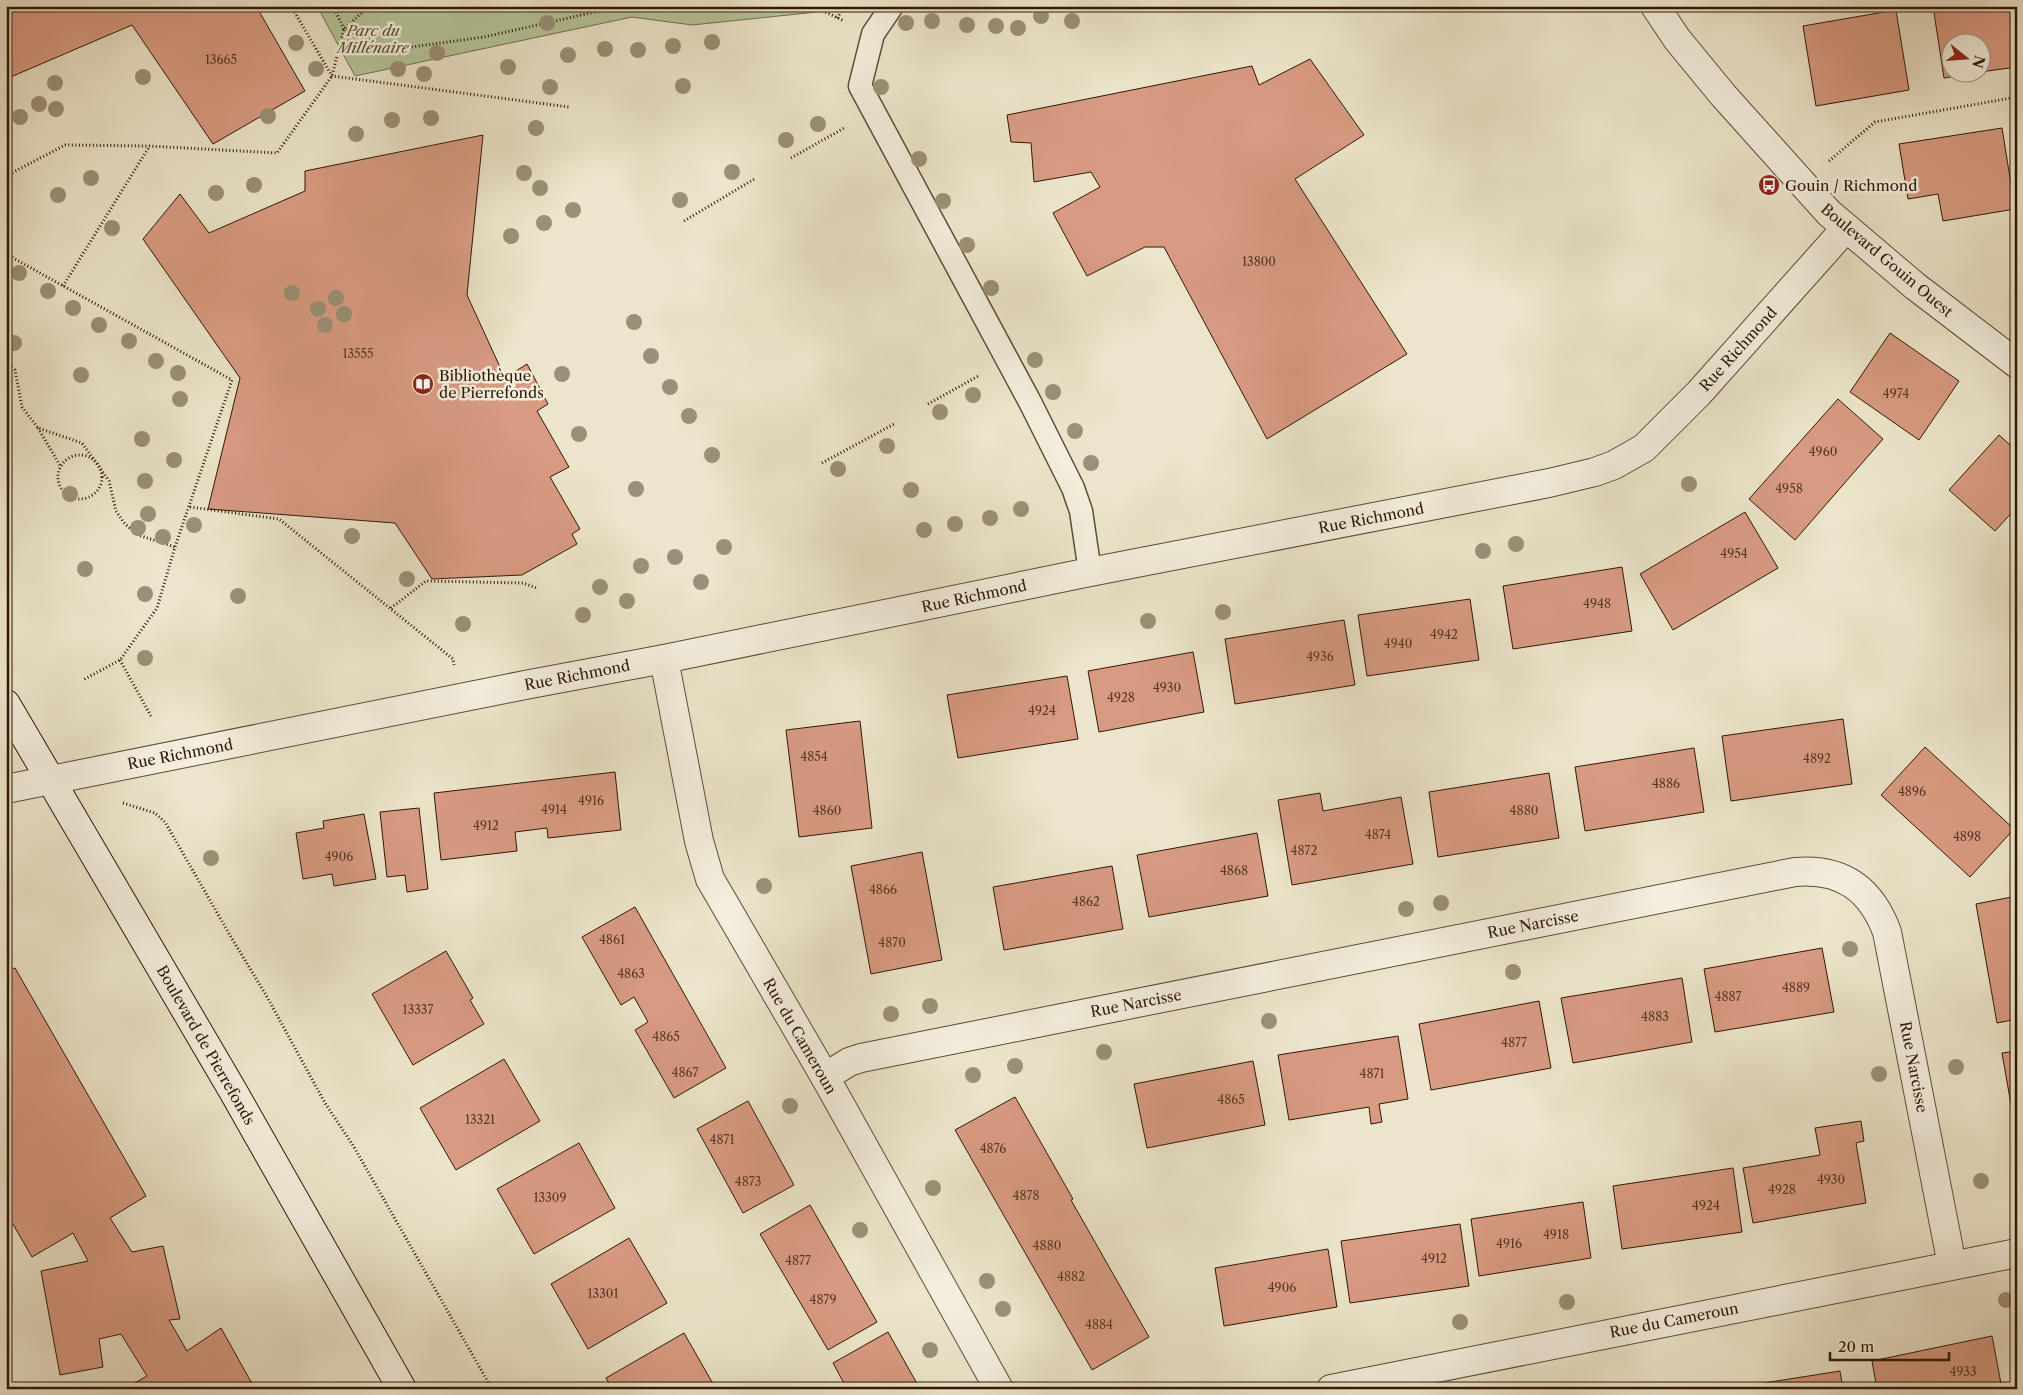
<svg xmlns="http://www.w3.org/2000/svg" width="2023" height="1395" font-family="'Libre Caslon Text',serif">
  <style>
    .green { fill: #b5c59a; stroke: #726e50 }
    .building { fill: #d89b82; stroke: #301707 }
    .lines { fill: none; stroke-linecap: round; stroke-linejoin: round }
    .service-casing { stroke: #5f4a38; stroke-width: 25 }
    .minor-casing { stroke: #5f4a38; stroke-width: 30 }
    .tertiary-casing { stroke: #5f4a38; stroke-width: 30 }
    .secondary-casing { stroke: #301707; stroke-width: 30 }
    .path { stroke: #301707; stroke-width: 3; stroke-dasharray: 1 2.5; stroke-linecap: butt }
    .service { stroke: #f3eedd; stroke-width: 22 }
    .minor { stroke: #f3eedd; stroke-width: 28 }
    .tertiary { stroke: #f3eedd; stroke-width: 28 }
    .secondary { stroke: #f3eedd; stroke-width: 28 }
    .tree { fill: #9b9077 }
    .labels { text-anchor: middle; dominant-baseline: central; stroke-width: 5; stroke-linejoin: round; paint-order: stroke }
    .number-label { font-size: 12px; fill: #5a3826 }
    .park-label { font-size: 15px; font-style: italic; fill: #584b33; stroke: #f3eedd }
    .poi-label { font-size: 15px; fill: #301707; stroke: #f3eedd; text-anchor: start }
    .street-label { font-size: 15px; fill: #301707; stroke: #f3eedd }
  </style>
  <rect width="100%" height="100%" fill="#ece5cb"/>
  <filter id="stains"><feTurbulence type="fractalNoise" baseFrequency=".004" numOctaves="4"/><feColorMatrix values="0 0 0 0 .2 0 0 0 0 .09 0 0 0 0 .02 0 0 0 .5 -.17"/></filter>
  <radialGradient id="worn" r=".72"><stop offset=".6" stop-color="#630" stop-opacity="0"/><stop offset="1" stop-color="#630" stop-opacity=".3"/></radialGradient>
  <polygon class="green" points="317,6 823,6 817,12 692,25 632,17 355,76"/>
  <g class="building">
    <polygon points="6,6 256,6 305,91 213,144 132,25 6,79"/>
    <polygon points="1933,6 2017,6 2017,67 1980,72 1980,42 1950,42 1950,72 1980,72 1944,78"/>
    <polygon points="1896,10 1909,90 1816,106 1803,26"/>
    <polygon points="1310,59 1364,135 1295,179 1407,354 1267,439 1164,247 1145,247 1087,276 1053,213 1100,187 1091,172 1034,182 1031,143 1011,142 1007,115 1252,66 1259,85"/>
    <polygon points="2002,128 2015,209 1943,221 1938,194 1908,199 1899,144"/>
    <polygon points="483,135 467,295 505,378 527,364 548,404 537,411 569,467 550,477 580,529 572,534 577,544 522,575 432,579 395,523 208,509 240,378 143,239 180,194 209,233 305,191 305,171"/>
    <polygon points="1890,333 1959,381 1919,440 1850,392"/>
    <polygon points="1838,399 1883,439 1795,540 1749,499"/>
    <polygon points="1999,435 2017,451 2017,507 1995,531 1949,490"/>
    <polygon points="1745,512 1778,568 1673,630 1640,574"/>
    <polygon points="1622,567 1632,631 1513,649 1503,586"/>
    <polygon points="1470,599 1479,660 1367,676 1358,615"/>
    <polygon points="1344,620 1355,685 1235,704 1225,639"/>
    <polygon points="1193,652 1204,712 1099,732 1088,671"/>
    <polygon points="1067,676 1078,739 958,758 947,695"/>
    <polygon points="1843,719 1852,784 1731,801 1722,736"/>
    <polygon points="860,721 872,828 799,837 786,730"/>
    <polygon points="1925,747 2014,829 1970,877 1881,795"/>
    <polygon points="1694,748 1704,812 1585,831 1575,767"/>
    <polygon points="615,772 621,830 548,838 547,828 515,832 517,851 441,860 434,793"/>
    <polygon points="1549,773 1559,838 1438,857 1429,792"/>
    <polygon points="1320,793 1323,811 1401,797 1413,864 1292,885 1278,800"/>
    <polygon points="419,808 428,889 407,892 405,875 387,877 380,812"/>
    <polygon points="364,814 376,879 334,886 332,874 303,879 296,833 324,828 323,821"/>
    <polygon points="1257,833 1268,896 1149,917 1137,855"/>
    <polygon points="922,852 942,960 871,974 851,866"/>
    <polygon points="1112,866 1123,929 1004,950 993,887"/>
    <polygon points="2017,896 2017,1019 1997,1023 1976,904"/>
    <polygon points="635,907 726,1068 674,1098 635,1030 648,1022 634,997 621,1005 582,937"/>
    <polygon points="1822,948 1834,1012 1715,1032 1704,969"/>
    <polygon points="446,951 473,998 470,1000 484,1024 413,1065 372,994"/>
    <polygon points="15,968 146,1196 110,1218 132,1252 163,1246 180,1319 169,1320 187,1351 221,1328 255,1389 124,1389 147,1376 121,1334 99,1339 103,1367 60,1375 41,1271 88,1261 73,1233 32,1257 6,1212 6,970"/>
    <polygon points="1682,978 1692,1042 1573,1063 1561,998"/>
    <polygon points="1539,1001 1551,1068 1431,1090 1419,1024"/>
    <polygon points="1398,1036 1408,1099 1379,1104 1382,1122 1371,1124 1369,1107 1289,1120 1278,1055"/>
    <polygon points="2017,1051 2017,1139 2002,1053"/>
    <polygon points="504,1059 540,1121 456,1170 420,1108"/>
    <polygon points="1253,1061 1265,1125 1147,1148 1134,1084"/>
    <polygon points="1015,1097 1073,1199 1071,1200 1149,1337 1092,1370 955,1130"/>
    <polygon points="748,1101 794,1185 743,1213 697,1129"/>
    <polygon points="1861,1121 1864,1141 1856,1143 1866,1203 1753,1223 1743,1168 1820,1155 1815,1128"/>
    <polygon points="579,1143 615,1208 534,1254 497,1189"/>
    <polygon points="1733,1168 1742,1232 1622,1249 1613,1186"/>
    <polygon points="1583,1202 1591,1258 1479,1276 1471,1219"/>
    <polygon points="810,1205 877,1322 828,1350 760,1234"/>
    <polygon points="1460,1224 1469,1286 1350,1303 1341,1241"/>
    <polygon points="629,1238 667,1303 588,1349 551,1284"/>
    <polygon points="1328,1249 1337,1307 1224,1326 1215,1268"/>
    <polygon points="2017,1331 2017,1362 2012,1332"/>
    <polygon points="888,1332 920,1389 847,1389 833,1363"/>
    <polygon points="684,1333 716,1389 612,1389 606,1378"/>
    <polygon points="1992,1336 2002,1389 1877,1389 1872,1361"/>
    <polygon points="1840,1371 1843,1389 1739,1389 1739,1387"/>
  </g>
  <g class="lines">
    <g class="service-casing">
      <polyline id="service" points="892,6 873,34 860,86 1030,402 1073,488 1081,511 1090,572"/>
    </g>
    <g class="minor-casing">
      <g id="minor">
        <polyline points="664,659 699,841 710,879 825,1077 999,1389"/>
        <polyline points="6,789 525,685 664,659 1090,572 1549,483 1595,472 1614,465 1644,448 1699,393 1846,228"/>
        <path d="M825,1077L849,1062L861,1058L1795,872C1842,868 1871,889 1887,932L1952,1265"/>
        <polyline points="1331,1389 2017,1253"/>
      </g>
    </g>
    <g class="tertiary-casing">
      <polyline id="tertiary" points="1655,6 1677,39 1723,95 1829,213 1915,286 2017,364"/>
    </g>
    <g class="secondary-casing">
      <polyline id="secondary" points="6,704 233,1091 402,1389"/>
    </g>
    <g class="path">
      <polyline points="291,6 332,76 569,107"/>
      <polyline points="333,6 344,29 390,50 484,37 599,11 697,10 724,6"/>
      <polyline points="813,6 844,21"/>
      <polyline points="837,18 845,6"/>
      <polyline points="791,158 846,127"/>
      <polyline points="1829,161 1875,122 2017,97"/>
      <polyline points="6,176 65,145 149,146 277,153 332,76 344,29 369,6"/>
      <polyline points="684,221 756,178"/>
      <polyline points="6,254 232,380 175,547 157,608 120,660 83,680"/>
      <polyline points="63,286 149,147"/>
      <polyline points="6,363 15,370 22,407 38,428 82,443 109,481 116,511 125,524 138,535 175,547"/>
      <polyline points="928,404 980,375"/>
      <polyline points="38,428 61,467"/>
      <circle cx="80" cy="477" r="22"/>
      <polyline points="822,463 894,424"/>
      <polyline points="190,507 279,519 453,659 454,665"/>
      <polyline points="391,608 426,581 523,583 537,588"/>
      <polyline points="120,660 152,718"/>
      <polyline points="123,803 155,813 165,822 231,937 266,995 325,1103 354,1147 492,1389"/>
    </g>
    <use href="#service" class="service"/>
    <use href="#minor" class="minor"/>
    <use href="#tertiary" class="tertiary"/>
    <use href="#secondary" class="secondary"/>
  </g>
  <g class="tree">
    <circle cx="1041" cy="16" r="8"/>
    <circle cx="932" cy="21" r="8"/>
    <circle cx="1072" cy="21" r="8"/>
    <circle cx="547" cy="23" r="8"/>
    <circle cx="906" cy="23" r="8"/>
    <circle cx="967" cy="25" r="8"/>
    <circle cx="996" cy="26" r="8"/>
    <circle cx="1018" cy="28" r="8"/>
    <circle cx="712" cy="42" r="8"/>
    <circle cx="296" cy="43" r="8"/>
    <circle cx="673" cy="46" r="8"/>
    <circle cx="605" cy="49" r="8"/>
    <circle cx="638" cy="50" r="8"/>
    <circle cx="437" cy="53" r="8"/>
    <circle cx="568" cy="55" r="8"/>
    <circle cx="508" cy="67" r="8"/>
    <circle cx="316" cy="69" r="8"/>
    <circle cx="398" cy="69" r="8"/>
    <circle cx="424" cy="74" r="8"/>
    <circle cx="143" cy="77" r="8"/>
    <circle cx="55" cy="83" r="8"/>
    <circle cx="683" cy="86" r="8"/>
    <circle cx="550" cy="87" r="8"/>
    <circle cx="881" cy="87" r="8"/>
    <circle cx="39" cy="104" r="8"/>
    <circle cx="56" cy="109" r="8"/>
    <circle cx="268" cy="116" r="8"/>
    <circle cx="20" cy="117" r="8"/>
    <circle cx="431" cy="118" r="8"/>
    <circle cx="392" cy="120" r="8"/>
    <circle cx="818" cy="124" r="8"/>
    <circle cx="536" cy="128" r="8"/>
    <circle cx="356" cy="134" r="8"/>
    <circle cx="786" cy="140" r="8"/>
    <circle cx="919" cy="159" r="8"/>
    <circle cx="732" cy="172" r="8"/>
    <circle cx="524" cy="173" r="8"/>
    <circle cx="91" cy="178" r="8"/>
    <circle cx="254" cy="185" r="8"/>
    <circle cx="540" cy="188" r="8"/>
    <circle cx="216" cy="193" r="8"/>
    <circle cx="58" cy="195" r="8"/>
    <circle cx="680" cy="200" r="8"/>
    <circle cx="943" cy="201" r="8"/>
    <circle cx="573" cy="210" r="8"/>
    <circle cx="544" cy="223" r="8"/>
    <circle cx="112" cy="228" r="8"/>
    <circle cx="511" cy="236" r="8"/>
    <circle cx="967" cy="245" r="8"/>
    <circle cx="19" cy="273" r="8"/>
    <circle cx="991" cy="288" r="8"/>
    <circle cx="48" cy="291" r="8"/>
    <circle cx="292" cy="293" r="8"/>
    <circle cx="336" cy="298" r="8"/>
    <circle cx="73" cy="308" r="8"/>
    <circle cx="318" cy="309" r="8"/>
    <circle cx="344" cy="314" r="8"/>
    <circle cx="634" cy="322" r="8"/>
    <circle cx="99" cy="325" r="8"/>
    <circle cx="325" cy="325" r="8"/>
    <circle cx="129" cy="341" r="8"/>
    <circle cx="14" cy="343" r="8"/>
    <circle cx="651" cy="356" r="8"/>
    <circle cx="1035" cy="360" r="8"/>
    <circle cx="156" cy="361" r="8"/>
    <circle cx="178" cy="373" r="8"/>
    <circle cx="562" cy="374" r="8"/>
    <circle cx="81" cy="375" r="8"/>
    <circle cx="670" cy="387" r="8"/>
    <circle cx="1053" cy="392" r="8"/>
    <circle cx="973" cy="395" r="8"/>
    <circle cx="180" cy="399" r="8"/>
    <circle cx="940" cy="412" r="8"/>
    <circle cx="689" cy="416" r="8"/>
    <circle cx="1075" cy="431" r="8"/>
    <circle cx="579" cy="434" r="8"/>
    <circle cx="142" cy="439" r="8"/>
    <circle cx="887" cy="446" r="8"/>
    <circle cx="712" cy="455" r="8"/>
    <circle cx="174" cy="460" r="8"/>
    <circle cx="1091" cy="463" r="8"/>
    <circle cx="838" cy="469" r="8"/>
    <circle cx="145" cy="481" r="8"/>
    <circle cx="1689" cy="484" r="8"/>
    <circle cx="636" cy="489" r="8"/>
    <circle cx="911" cy="490" r="8"/>
    <circle cx="70" cy="494" r="8"/>
    <circle cx="1021" cy="509" r="8"/>
    <circle cx="148" cy="514" r="8"/>
    <circle cx="990" cy="518" r="8"/>
    <circle cx="955" cy="524" r="8"/>
    <circle cx="194" cy="525" r="8"/>
    <circle cx="138" cy="528" r="8"/>
    <circle cx="924" cy="530" r="8"/>
    <circle cx="352" cy="536" r="8"/>
    <circle cx="163" cy="537" r="8"/>
    <circle cx="1516" cy="544" r="8"/>
    <circle cx="724" cy="547" r="8"/>
    <circle cx="1483" cy="551" r="8"/>
    <circle cx="675" cy="557" r="8"/>
    <circle cx="641" cy="566" r="8"/>
    <circle cx="85" cy="569" r="8"/>
    <circle cx="407" cy="579" r="8"/>
    <circle cx="701" cy="582" r="8"/>
    <circle cx="600" cy="587" r="8"/>
    <circle cx="145" cy="594" r="8"/>
    <circle cx="238" cy="596" r="8"/>
    <circle cx="627" cy="601" r="8"/>
    <circle cx="1223" cy="612" r="8"/>
    <circle cx="583" cy="615" r="8"/>
    <circle cx="1148" cy="621" r="8"/>
    <circle cx="463" cy="624" r="8"/>
    <circle cx="145" cy="658" r="8"/>
    <circle cx="211" cy="858" r="8"/>
    <circle cx="764" cy="886" r="8"/>
    <circle cx="1441" cy="903" r="8"/>
    <circle cx="1406" cy="909" r="8"/>
    <circle cx="1850" cy="949" r="8"/>
    <circle cx="1513" cy="972" r="8"/>
    <circle cx="930" cy="1006" r="8"/>
    <circle cx="891" cy="1014" r="8"/>
    <circle cx="1269" cy="1021" r="8"/>
    <circle cx="1104" cy="1052" r="8"/>
    <circle cx="1015" cy="1066" r="8"/>
    <circle cx="1956" cy="1067" r="8"/>
    <circle cx="1879" cy="1074" r="8"/>
    <circle cx="973" cy="1075" r="8"/>
    <circle cx="790" cy="1106" r="8"/>
    <circle cx="1981" cy="1181" r="8"/>
    <circle cx="933" cy="1188" r="8"/>
    <circle cx="860" cy="1230" r="8"/>
    <circle cx="987" cy="1281" r="8"/>
    <circle cx="2006" cy="1300" r="8"/>
    <circle cx="1567" cy="1302" r="8"/>
    <circle cx="1003" cy="1309" r="8"/>
    <circle cx="1460" cy="1322" r="8"/>
    <circle cx="930" cy="1350" r="8"/>
  </g>
  <defs>
    <g id="bus-disc" transform="scale(1.125)"><circle r="9.5" fill="#8f2418" stroke="#f3eedd"/><path d="M-5-6H5V4H4V6H2V4H-2V6H-4V4H-5ZM-3.5-4V0h7V-4ZM-3.5 1.2v1.5H-2V1.2ZM2 1.2v1.5H3.5V1.2Z" fill="#fff"/></g>
    <g id="library-disc" transform="scale(1.125)"><circle r="9.5" fill="#8f2418" stroke="#f3eedd"/><path d="M-6-4Q-3-5.5-.7-3.5V5Q-3 3-6 4ZM6-4Q3-5.5 .7-3.5V5Q3 3 6 4Z" fill="#fff"/></g>
  </defs>
  <g fill-rule="evenodd">
    <use href="#bus-disc" x="1769" y="185"/>
    <use href="#library-disc" x="423" y="384"/>
  </g>
  <g class="labels">
    <g class="number-label">
      <text x="221" y="59">13665</text>
      <text x="1259" y="261">13800</text>
      <text x="358" y="353">13555</text>
      <text x="1896" y="393">4974</text>
      <text x="1823" y="451">4960</text>
      <text x="1789" y="488">4958</text>
      <text x="1734" y="553">4954</text>
      <text x="1597" y="603">4948</text>
      <text x="1444" y="634">4942</text>
      <text x="1398" y="643">4940</text>
      <text x="1320" y="656">4936</text>
      <text x="1167" y="687">4930</text>
      <text x="1121" y="697">4928</text>
      <text x="1042" y="710">4924</text>
      <text x="814" y="756">4854</text>
      <text x="1817" y="758">4892</text>
      <text x="1666" y="783">4886</text>
      <text x="1912" y="791">4896</text>
      <text x="591" y="800">4916</text>
      <text x="554" y="809">4914</text>
      <text x="827" y="810">4860</text>
      <text x="1524" y="810">4880</text>
      <text x="486" y="825">4912</text>
      <text x="1378" y="834">4874</text>
      <text x="1967" y="836">4898</text>
      <text x="1304" y="850">4872</text>
      <text x="339" y="856">4906</text>
      <text x="1234" y="870">4868</text>
      <text x="883" y="889">4866</text>
      <text x="1086" y="901">4862</text>
      <text x="612" y="939">4861</text>
      <text x="892" y="942">4870</text>
      <text x="631" y="973">4863</text>
      <text x="1796" y="987">4889</text>
      <text x="1728" y="996">4887</text>
      <text x="418" y="1009">13337</text>
      <text x="1655" y="1016">4883</text>
      <text x="666" y="1036">4865</text>
      <text x="1514" y="1042">4877</text>
      <text x="685" y="1072">4867</text>
      <text x="1372" y="1073">4871</text>
      <text x="1231" y="1099">4865</text>
      <text x="480" y="1119">13321</text>
      <text x="722" y="1139">4871</text>
      <text x="993" y="1148">4876</text>
      <text x="1831" y="1179">4930</text>
      <text x="748" y="1181">4873</text>
      <text x="1782" y="1189">4928</text>
      <text x="1026" y="1195">4878</text>
      <text x="550" y="1197">13309</text>
      <text x="1706" y="1205">4924</text>
      <text x="1556" y="1234">4918</text>
      <text x="1509" y="1243">4916</text>
      <text x="1047" y="1245">4880</text>
      <text x="1434" y="1258">4912</text>
      <text x="798" y="1260">4877</text>
      <text x="1071" y="1276">4882</text>
      <text x="1282" y="1287">4906</text>
      <text x="603" y="1293">13301</text>
      <text x="823" y="1299">4879</text>
      <text x="1099" y="1324">4884</text>
      <text x="1963" y="1371">4933</text>
    </g>
    <g class="park-label">
      <text x="373" y="30">Parc du<tspan x="373" dy="17">Millénaire</tspan></text>
    </g>
    <g class="poi-label">
      <text x="1785" y="185">Gouin / Richmond</text>
      <text x="439" y="375">Bibliothèque<tspan x="439" dy="17">de Pierrefonds</tspan></text>
    </g>
    <g class="street-label">
      <text transform="translate(1887 260) rotate(40)">Boulevard Gouin Ouest</text>
      <text transform="translate(1738 349) rotate(-48)">Rue Richmond</text>
      <text transform="translate(1371 518) rotate(-11)">Rue Richmond</text>
      <text transform="translate(974 596) rotate(-12)">Rue Richmond</text>
      <text transform="translate(577 675) rotate(-11)">Rue Richmond</text>
      <text transform="translate(180 754) rotate(-11)">Rue Richmond</text>
      <text transform="translate(1533 924) rotate(-11)">Rue Narcisse</text>
      <text transform="translate(1136 1003) rotate(-11)">Rue Narcisse</text>
      <text transform="translate(800 1036) rotate(60)">Rue du Cameroun</text>
      <text transform="translate(206 1045) rotate(60)">Boulevard de Pierrefonds</text>
      <text transform="translate(1914 1067) rotate(79)">Rue Narcisse</text>
      <text transform="translate(1674 1320) rotate(-11)">Rue du Cameroun</text>
    </g>
  </g>
  <rect width="2023" height="1395" fill="none" stroke="#ece5cb" stroke-width="25"/>
  <rect x="8" y="8" width="2008" height="1380" fill="none" stroke="#301707" stroke-width="2.5"/>
  <rect x="12" y="12" width="1998" height="1370" fill="none" stroke="#301707"/>
  <g transform="translate(1966 58) rotate(107)"><circle r="24" fill="#f3eedd" stroke="#a59887"/>
  <path d="M0-4L9 19L0 12L-9 19Z" fill="#8f2418"/>
  <text y="-8" font-size="14" font-weight="bold" text-anchor="middle" fill="#301707">N</text>
  </g>
  <path d="M1830 1352v8h119v-8" fill="none" stroke="#301707" stroke-width="2.5"/>
  <text x="1838" y="1352" font-size="15" fill="#301707" stroke="#f3eedd" stroke-width="4" paint-order="stroke">20 m</text>
  <rect width="100%" height="100%" filter="url(#stains)"/>
  <rect width="100%" height="100%" fill="url(#worn)"/>
</svg>
